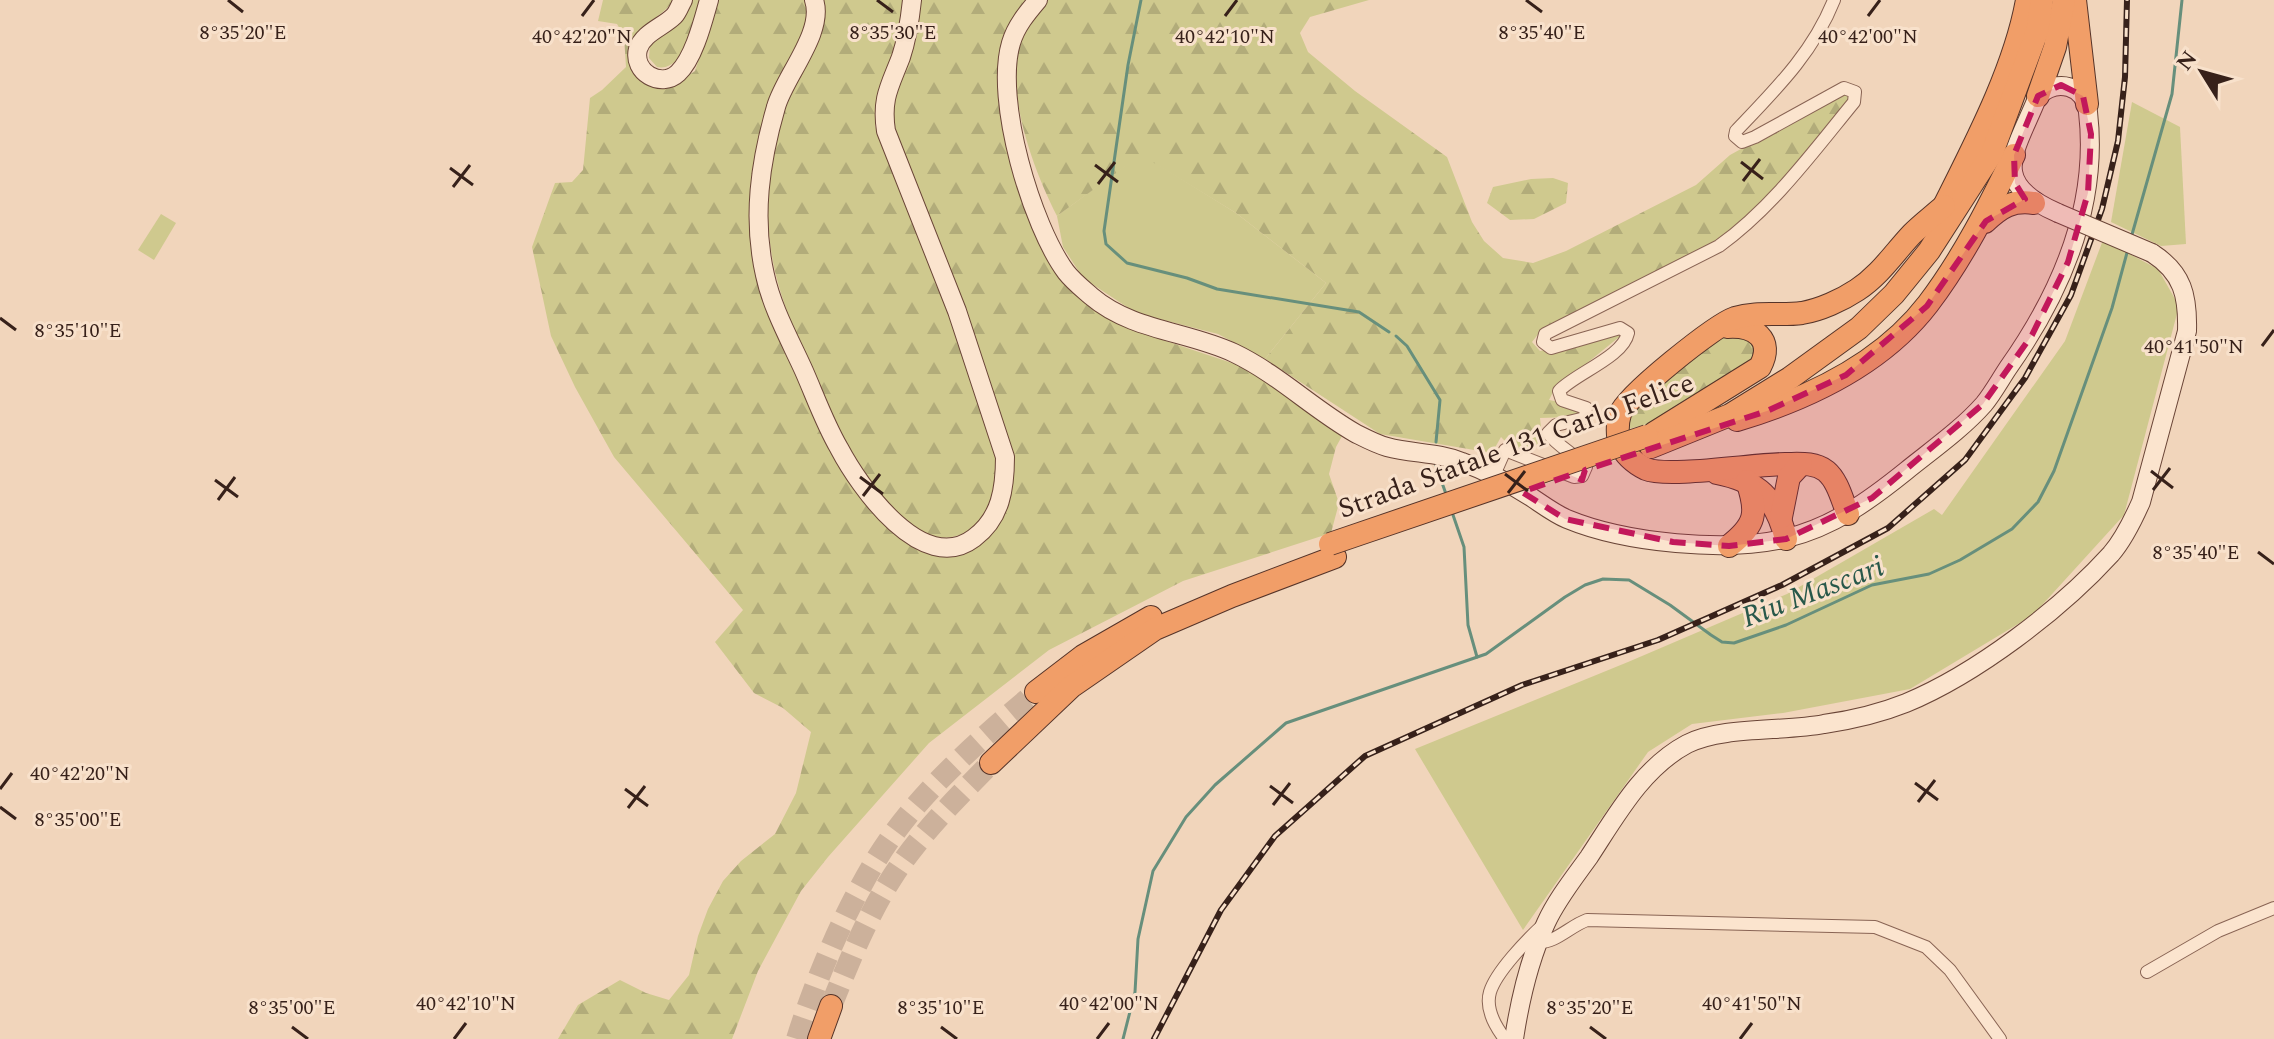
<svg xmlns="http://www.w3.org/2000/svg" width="2274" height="1039" font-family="Spectral,serif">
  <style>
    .grass { fill: #cfc98e }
    .forest { fill: url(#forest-firs) }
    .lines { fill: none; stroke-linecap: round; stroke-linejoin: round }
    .stream { stroke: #678f7c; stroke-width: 3 }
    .trunk-tunnel { stroke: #ccb19b; stroke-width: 22; stroke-dasharray: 22 11; stroke-linecap: butt }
    .minor-casing { stroke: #896454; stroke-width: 14 }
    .secondary-casing { stroke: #6a4537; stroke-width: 20 }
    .trunk-casing { stroke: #563429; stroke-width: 24 }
    .minor { stroke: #fbe4ce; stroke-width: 12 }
    .secondary { stroke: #fbe4ce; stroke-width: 18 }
    .trunk { stroke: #f19e68; stroke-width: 22 }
    .rail-casing { stroke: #37211a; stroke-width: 6 }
    .rail { stroke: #f8e1cb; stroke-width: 3; stroke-dasharray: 9; stroke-linecap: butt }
    .secondary-bridge-casing { stroke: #6a4537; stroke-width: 20; stroke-linecap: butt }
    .trunk-bridge-casing { stroke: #563429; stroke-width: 24; stroke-linecap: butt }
    .secondary-bridge { stroke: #fbe4ce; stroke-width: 18 }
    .trunk-bridge { stroke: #f19e68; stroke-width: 22 }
    .marked { fill: #c2185b; fill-opacity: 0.2; stroke: #c2185b; stroke-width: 6; stroke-dasharray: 16 10; stroke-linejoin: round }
    .ticks { fill: none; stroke: #37211a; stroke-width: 3 }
    .labels { text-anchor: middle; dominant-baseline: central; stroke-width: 6; stroke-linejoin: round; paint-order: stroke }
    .street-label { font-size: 28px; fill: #37211a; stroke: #f8e1cb }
    .water-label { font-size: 30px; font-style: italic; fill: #28584a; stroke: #f8e1cb }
    .ticks-label { font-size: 20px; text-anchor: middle; fill: #37211a; stroke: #f8e1cb; stroke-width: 6; stroke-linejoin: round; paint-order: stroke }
  </style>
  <defs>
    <pattern id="forest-firs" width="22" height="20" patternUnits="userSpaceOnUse" patternTransform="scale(2)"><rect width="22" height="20" fill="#cfc98e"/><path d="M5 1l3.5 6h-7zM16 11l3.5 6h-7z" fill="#b2ac7a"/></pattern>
  </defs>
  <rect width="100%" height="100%" fill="#f1d5bb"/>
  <g class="grass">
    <polygon points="2132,102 2180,127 2186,244 2161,246 2111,222"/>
    <polygon points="1141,154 1236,213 1326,283 1265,359 1218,334 1136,313 1083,278 1063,247 1057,216"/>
    <polygon points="161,214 176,223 154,260 138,250"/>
    <polygon points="2103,240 2158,269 2179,306 2124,515 2033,615 1910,689 1783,713 1692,724 1648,752 1523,930 1415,749 1628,662 1787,594 1934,509 1942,515 2065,341"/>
  </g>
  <g class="forest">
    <path d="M603,0H674C651,30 628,21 636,65L686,77L695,71L718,0H807L809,21L758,155L751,188V223L811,409L926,550L997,526L1010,498L1012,468L890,122L892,94L906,69L917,35L921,0H1029L1005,35L1006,124L1018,189L1049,261L1104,313L1157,338L1244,367L1293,398L1342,436L1336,447L1329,474L1339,503L1331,533L1183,581L1049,650L929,743L828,857L801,891L758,971L732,1039H558L578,1005L620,980L646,993L669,1000L689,975L698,936L708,909L723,881L741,861L775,834L796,793L811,732L783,708L754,693L715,642L743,610L614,457L575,387L551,336L532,247L555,183L572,182L583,170L590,98L602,90L626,67L624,36L617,24L598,21Z"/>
    <path d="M693,0H706C699,20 684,73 657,67L649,58L650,44L687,13Z"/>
    <path d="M824,0H906C902,19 899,39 893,58C884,87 875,93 875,126L943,290L999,458C999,464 1001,471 1001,476C1000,486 986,519 978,525C961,537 943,543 922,532C861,501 788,333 774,267C763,214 766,158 786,107C800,70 825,41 824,0Z"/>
    <path d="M1045,0H1369L1310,17L1300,33L1308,52L1355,91L1447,157L1472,222L1484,241L1503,258L1533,263L1566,251L1696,185L1730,155L1835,97L1844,94L1848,96V102L1800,161L1745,220L1708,248L1543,328L1532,342L1540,351L1624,333L1554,390L1549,400L1571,404L1581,413L1572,417L1540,418L1542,436L1549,443L1513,449L1501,437L1492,453L1380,434L1265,359L1326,283L1236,213L1141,155L1057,216C1033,169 1003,89 1021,36C1026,24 1038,11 1045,0Z"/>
    <polygon points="1553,178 1568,183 1566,203 1534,219 1510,220 1487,203 1493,187 1531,179"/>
    <polygon points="1726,332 1749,337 1760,354 1672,417 1629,429 1631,414 1637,406"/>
  </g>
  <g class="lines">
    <g class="stream">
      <polyline points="1141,0 1128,65 1104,231 1106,244 1127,263 1187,278 1217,289 1359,312 1389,332"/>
      <polyline points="2131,238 2172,94 2182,0"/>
      <polyline points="1396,336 1407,346 1440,400 1436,442"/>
      <polyline points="1435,463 1446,494"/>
      <polyline points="1452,512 1464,547 1468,625 1477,657"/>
      <polyline points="1123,1039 1135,992 1138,939 1153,871 1186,817 1215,785 1286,723 1486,654 1565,597 1585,585 1603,579 1629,580 1670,605 1711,635 1722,642 1734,643 1786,625 1872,585 1929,574 1960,560 2012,529 2038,502 2054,471 2112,308 2128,249"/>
    </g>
    <g class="trunk-tunnel">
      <path d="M831,1006C849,962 867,916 893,876C920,834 956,799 991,763"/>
      <path d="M797,1039C816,979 841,919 873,865C913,797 976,743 1036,692"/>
    </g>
    <g class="minor-casing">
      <g id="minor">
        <path d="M1494,475L1505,450L1574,477L1582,476L1586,467C1575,454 1558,447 1548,433L1556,425L1585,418L1586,408L1562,400L1559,391C1576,373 1623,357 1628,333L1620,328L1551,348L1543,342L1545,334L1719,246C1772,208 1813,152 1854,102L1855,92L1844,88L1755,137L1742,142L1735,136L1736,131C1775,90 1813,53 1834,0"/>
        <path d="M1538,942C1556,943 1570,926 1587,920L1875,927L1926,947L1950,970L2000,1039"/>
        <polyline points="2147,972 2218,931 2274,908"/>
        <path d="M1505,1039C1495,1026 1485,1009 1490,992C1496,972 1527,940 1542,926"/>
      </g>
    </g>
    <g class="secondary-casing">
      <g id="secondary">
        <path d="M683,0C680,5 678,12 674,16C663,27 643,33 638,49C632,72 661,89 678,73C694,58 703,21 709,0"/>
        <path d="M814,0C825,32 784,77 776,107C760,162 752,218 765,275C772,308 790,340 804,371C815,396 825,424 839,448C860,488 923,577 974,538C1001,518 1005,488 1005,457L957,311L886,131C881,98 890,86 901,57C907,39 910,19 912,0"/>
        <path d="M1038,0C1027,13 1016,26 1011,43C994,100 1032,226 1066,272C1073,281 1083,289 1091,296C1132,331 1187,331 1234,353C1278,374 1313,409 1355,433C1365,438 1376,444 1387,447C1412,454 1438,452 1462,462C1487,471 1509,483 1531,497C1543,505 1555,514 1567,519C1625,543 1727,553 1787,538C1833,527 1870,500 1906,471C1932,450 1962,429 1984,404C1993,393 2000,380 2008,368C2061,293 2099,206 2088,112C2085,85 2057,78 2038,96C2015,153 1987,182 2058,213"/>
        <path d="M1514,1039C1520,999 1529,960 1546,923C1557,899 1574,878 1589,857C1616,816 1642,768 1687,744C1722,726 1784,732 1824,724C1852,720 1881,713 1906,703C1976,674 2060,610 2111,554C2124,539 2133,520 2141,502L2187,331C2188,296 2183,273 2152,253"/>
      </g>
    </g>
    <g class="trunk-casing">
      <g id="trunk">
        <polyline points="2075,0 2087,104"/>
        <polyline points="2038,96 2055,47 2064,0"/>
        <path d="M1944,206C1975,144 2015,68 2027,0"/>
        <path d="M1985,222C2001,207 2012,200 2034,203"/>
        <path d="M1737,420C1807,399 1882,364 1928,304C1963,258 1989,206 2014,155"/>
        <path d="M1654,433L1760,367C1775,339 1754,325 1727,327"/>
        <polyline points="1651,447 1730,415 1790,378 1859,328 1894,294 1929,251 1992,153 2037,32 2042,0"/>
        <path d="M1717,473C1758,481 1776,498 1786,539"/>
        <path d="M1848,514C1842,500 1838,481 1826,471C1814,462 1799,464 1785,464C1755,464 1668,478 1646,469C1636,464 1625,455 1620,444C1617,436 1617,423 1620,414C1626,396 1715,325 1735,318C1757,311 1780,316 1802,313C1820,310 1842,300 1857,290C1880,275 1894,253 1912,234C1922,224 1934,215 1944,206"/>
        <polyline points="1781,517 1789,477 1801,464"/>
        <path d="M1729,546C1756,525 1758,513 1747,481"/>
        <polyline points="1036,692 1083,656 1151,617"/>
        <polyline points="991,763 1071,687 1155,629 1232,596 1335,557"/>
        <polyline points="819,1039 831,1006"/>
      </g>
    </g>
    <use href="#minor" class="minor"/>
    <use href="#secondary" class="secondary"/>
    <use href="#trunk" class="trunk"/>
    <g class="rail-casing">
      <polyline id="rail" points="1154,1039 1221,910 1275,836 1365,756 1522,685 1658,640 1782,585 1888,528 1965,460 2025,378 2071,295 2102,209 2118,141 2125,77 2127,0"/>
    </g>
    <use href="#rail" class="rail"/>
    <g class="secondary-bridge-casing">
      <polyline id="secondary-bridge" points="2058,213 2152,253"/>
    </g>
    <g class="trunk-bridge-casing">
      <polyline id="trunk-bridge" points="1330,544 1647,436"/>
    </g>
    <use href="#secondary-bridge" class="secondary-bridge"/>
    <use href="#trunk-bridge" class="trunk-bridge"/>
  </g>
  <path class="marked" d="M2061,85L2083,96L2091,134L2088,193L2068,262L2032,335L1983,404L1872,498L1786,539L1729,546L1673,542L1565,519L1522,492L1570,475L1582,480L1585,470L1767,411L1846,375L1927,306L1986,221L2025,199L2015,183L2014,155L2038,96Z"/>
  <path class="ticks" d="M228,0L243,12M877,0L893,12M1526,0L1542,12M582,16L594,0M1225,16L1237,0M1868,16L1880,0M1741,162L1763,179M1095,165L1118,182M450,168L473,185M1743,181L1760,159M1098,184L1115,162M453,187L470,165M0,318L16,330M2262,346L2274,330M2151,471L2173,488M1505,474L1528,491M860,477L883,494M215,480L238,497M2153,490L2170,468M1508,493L1525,471M863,496L880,474M218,500L235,477M2258,552L2274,564M1915,783L1938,800M1270,786L1293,803M0,789L12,773M625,789L648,806M1918,802L1935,780M1273,805L1290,783M0,807L16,819M628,808L645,786M292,1027L308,1039M941,1027L957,1039M1590,1027L1606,1039M454,1039L466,1023M1097,1039L1109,1023M1740,1039L1752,1023"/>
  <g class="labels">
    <g class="street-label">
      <text transform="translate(1516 446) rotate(-20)">Strada Statale 131 Carlo Felice</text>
    </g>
    <g class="water-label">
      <text transform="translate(1813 592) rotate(-21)">Riu Mascari</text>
    </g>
  </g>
  <g class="ticks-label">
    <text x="243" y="39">8°35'20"E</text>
    <text x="893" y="39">8°35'30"E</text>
    <text x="1542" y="39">8°35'40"E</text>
    <text x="582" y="43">40°42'20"N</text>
    <text x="1225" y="43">40°42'10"N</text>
    <text x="1868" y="43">40°42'00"N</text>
    <text x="78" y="337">8°35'10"E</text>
    <text x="2194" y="353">40°41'50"N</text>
    <text x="2196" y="559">8°35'40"E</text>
    <text x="80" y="780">40°42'20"N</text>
    <text x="78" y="826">8°35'00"E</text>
    <text x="466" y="1010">40°42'10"N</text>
    <text x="1109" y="1010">40°42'00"N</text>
    <text x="1752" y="1010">40°41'50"N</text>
    <text x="292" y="1014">8°35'00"E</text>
    <text x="941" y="1014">8°35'10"E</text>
    <text x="1590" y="1014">8°35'20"E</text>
  </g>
  <g transform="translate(2202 72) rotate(307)" stroke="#f8e1cb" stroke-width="6" paint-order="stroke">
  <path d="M0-6L14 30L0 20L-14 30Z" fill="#37211a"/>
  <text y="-12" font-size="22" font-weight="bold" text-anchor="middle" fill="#37211a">N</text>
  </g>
</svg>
